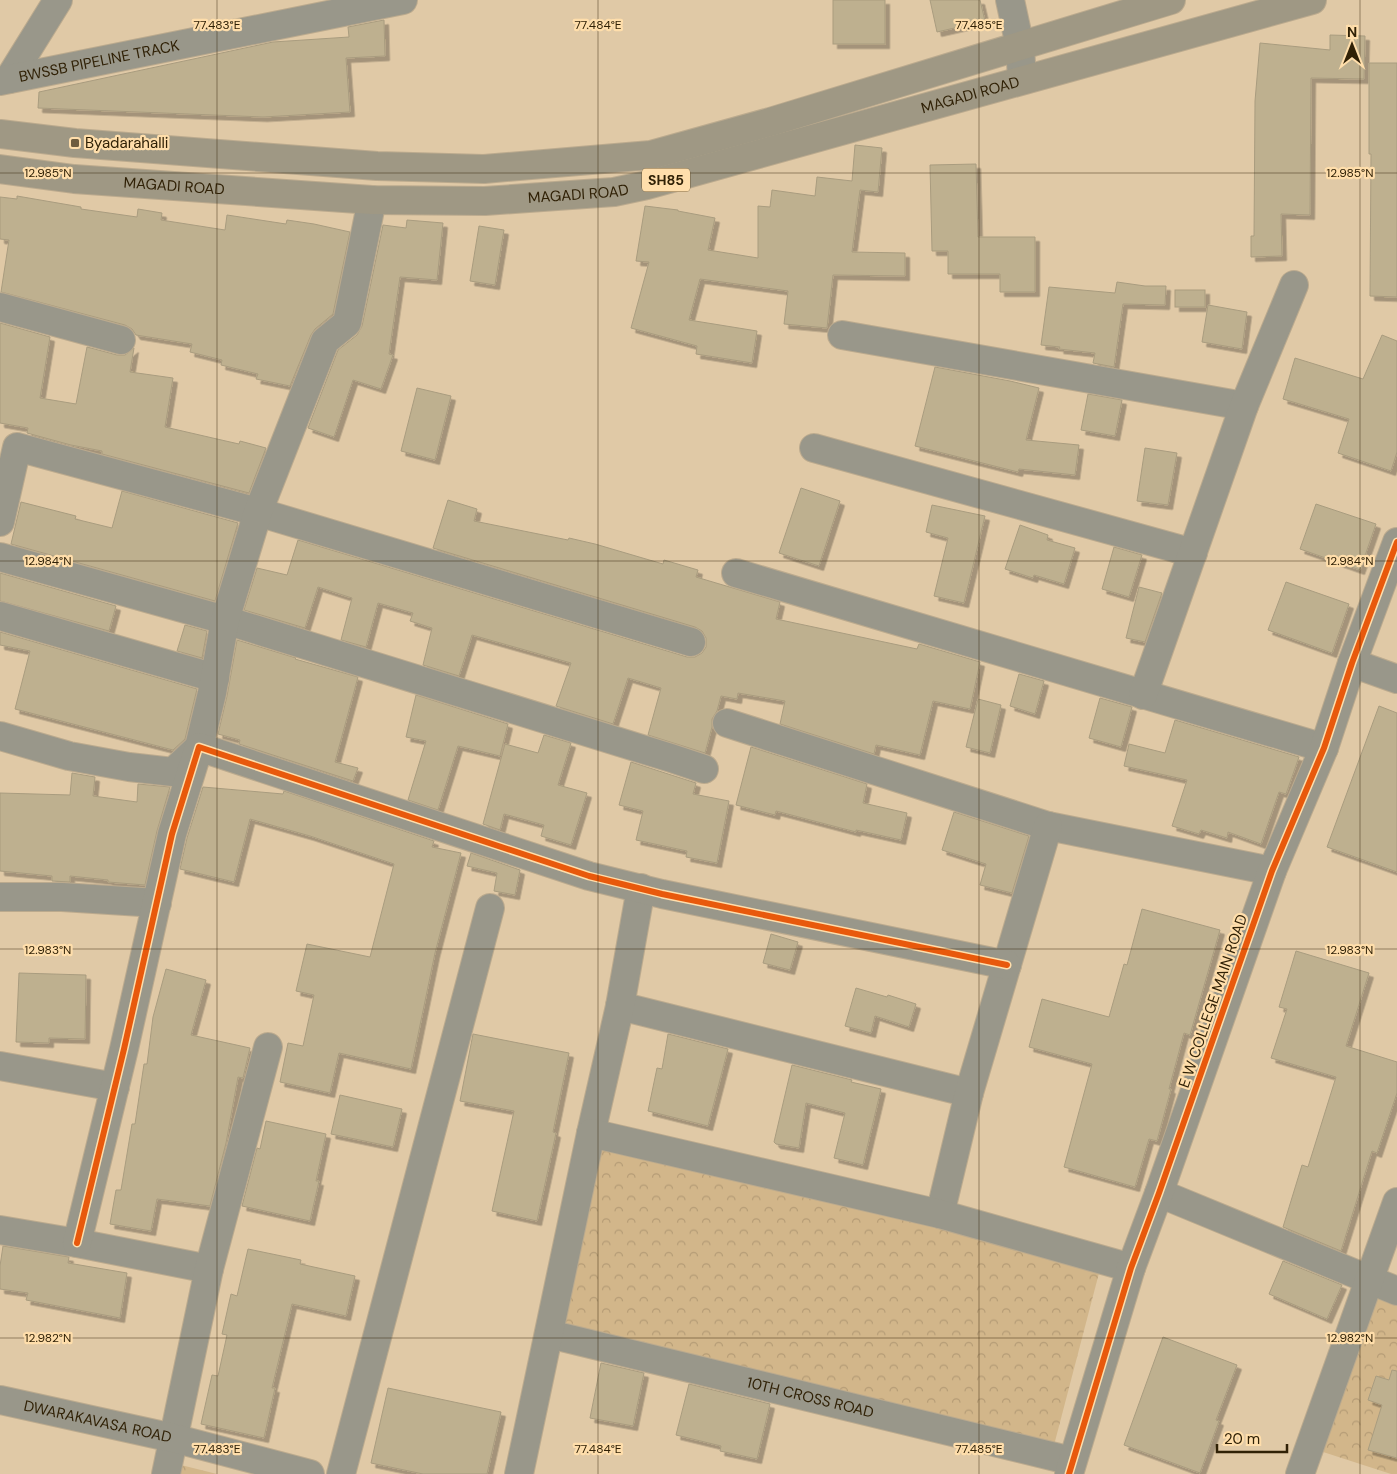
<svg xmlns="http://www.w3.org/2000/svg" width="1397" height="1474" font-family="'DM Sans',sans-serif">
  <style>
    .park { fill: url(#park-crowns) }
    .building { fill: #beb08f; stroke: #a99c7f; filter: url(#shadow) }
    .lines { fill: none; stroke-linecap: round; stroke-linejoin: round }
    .minor-casing { stroke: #bbaa8e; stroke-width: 30 }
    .tertiary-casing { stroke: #bbaa8e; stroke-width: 30 }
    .primary-casing { stroke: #bbaa8e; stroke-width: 30 }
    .minor { stroke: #99978a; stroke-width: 28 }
    .tertiary { stroke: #99978a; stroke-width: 28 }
    .primary { stroke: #9f9884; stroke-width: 28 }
    .cycleway-casing { stroke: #ffdeab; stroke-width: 9 }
    .cycleway { stroke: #e8590c; stroke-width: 6 }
    .ticks { fill: none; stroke: #302106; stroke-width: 1; stroke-opacity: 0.45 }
    .poi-dot { fill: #6e5c3e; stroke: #ffdeab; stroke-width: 2 }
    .labels { text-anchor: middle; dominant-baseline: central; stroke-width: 4.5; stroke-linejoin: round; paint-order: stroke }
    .shield { fill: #ffdeab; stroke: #6e5a38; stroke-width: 1 }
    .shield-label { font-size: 14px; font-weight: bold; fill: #302106 }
    .street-label { font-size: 15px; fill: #302106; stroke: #ffdeab }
    .poi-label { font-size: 15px; fill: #302106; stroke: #ffdeab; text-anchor: start }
    .ticks-label { font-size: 12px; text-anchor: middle; fill: #302106; stroke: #ffdeab; stroke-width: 4.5; stroke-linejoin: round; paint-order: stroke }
  </style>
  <defs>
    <pattern id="park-crowns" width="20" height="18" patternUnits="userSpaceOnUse" patternTransform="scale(1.25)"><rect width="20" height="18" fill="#d2b68a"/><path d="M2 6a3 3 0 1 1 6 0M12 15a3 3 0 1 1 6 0" fill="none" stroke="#b59c76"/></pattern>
    <filter id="shadow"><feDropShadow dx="4.5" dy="4.5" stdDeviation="0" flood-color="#0004"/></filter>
  </defs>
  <rect width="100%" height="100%" fill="#e0c9a6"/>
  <g class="park">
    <polygon points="603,1125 1104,1254 1053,1449 553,1320"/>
    <polygon points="1374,1291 1397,1300 1397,1474 1391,1474 1320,1451"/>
    <polygon points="181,1465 217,1474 179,1474"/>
  </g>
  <g class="building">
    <rect x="833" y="0" width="52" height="44"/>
    <polygon points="930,0 980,0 985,21 937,32"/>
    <polygon points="384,20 385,56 346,58 350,112 263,117 38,108 39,92 273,42 349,37 348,27"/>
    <polygon points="1330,35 1365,36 1364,79 1311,78 1310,215 1281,214 1282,256 1251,257 1251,236 1254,236 1255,101 1260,43 1330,50"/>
    <polygon points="1369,63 1397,63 1397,297 1370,296 1371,154 1369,154"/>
    <polygon points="855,145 882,148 878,192 860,190 852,252 905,253 905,276 833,275 827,328 784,324 788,291 700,279 689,320 757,331 752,363 696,354 697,346 631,328 649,262 636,261 645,206 678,210 678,211 715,218 708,250 758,258 758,206 770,207 772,190 815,196 817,177 852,181"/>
    <polygon points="976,164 978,237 1035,237 1035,292 1000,292 1000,274 948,274 948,251 932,251 930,165"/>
    <polygon points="17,196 81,207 81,209 137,217 138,209 162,213 161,220 225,230 227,215 286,224 287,220 314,224 350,232 333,314 315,329 311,335 290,386 256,379 258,374 221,365 222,360 190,352 192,344 136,335 132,329 125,325 1,292 9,240 0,239 0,197 17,199"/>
    <polygon points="407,220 443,223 437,280 400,277 389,354 393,355 381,389 353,380 334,437 308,428 338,350 357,335 362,326 383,225 406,228"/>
    <polygon points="479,226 504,230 495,285 470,281"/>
    <polygon points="1117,282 1145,286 1166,286 1165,305 1123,304 1114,367 1093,363 1095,353 1059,349 1060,347 1041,345 1049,287 1115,293"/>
    <rect x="1175" y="290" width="30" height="17"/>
    <polygon points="1208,305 1247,312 1242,349 1202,342"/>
    <polygon points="0,323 50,337 40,398 76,404 87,347 117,355 125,355 134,348 130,372 173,378 165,427 217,439 239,444 240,441 266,448 249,493 102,454 102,451 71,445 27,433 28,428 0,423"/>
    <polygon points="1382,335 1397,341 1397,452 1391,471 1338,453 1349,419 1283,399 1295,358 1363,379"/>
    <polygon points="935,367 1010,381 1039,388 1026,440 1079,445 1075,475 1019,469 1018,472 915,446"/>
    <polygon points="417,388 451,396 435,460 401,451"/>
    <polygon points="1088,394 1122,400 1115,436 1081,430"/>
    <polygon points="1145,448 1177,453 1168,505 1137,501"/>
    <polygon points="801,488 840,501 819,566 779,553"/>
    <polygon points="122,491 238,523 215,601 11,544 21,502 76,516 75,519 112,528"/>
    <polygon points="448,500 477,509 474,521 568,540 569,538 595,544 663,564 664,560 698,570 696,577 780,602 776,619 917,649 919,644 980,662 970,709 933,701 920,755 876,745 874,754 780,724 785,701 738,693 737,699 721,696 717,711 712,719 712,727 705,753 648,735 661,688 628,678 613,724 556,706 571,663 472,635 459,676 423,665 432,628 410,621 413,613 378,603 366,647 341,640 352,598 318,587 305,628 244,610 257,568 287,575 298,540 687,657 695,657 702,653 706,647 706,638 702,631 695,627 433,548"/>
    <polygon points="1316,504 1376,524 1360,570 1300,549"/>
    <polygon points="932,505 985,516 964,603 934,596 948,538 926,532"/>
    <polygon points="1020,525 1048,535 1047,540 1075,548 1064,584 1034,575 1033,578 1005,569"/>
    <polygon points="1114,547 1142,555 1129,597 1102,589"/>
    <polygon points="0,573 116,606 109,631 0,601"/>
    <polygon points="1286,582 1349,604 1332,653 1268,630"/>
    <polygon points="1139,587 1162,593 1145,642 1126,638"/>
    <polygon points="185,625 207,631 202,658 177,651"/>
    <polygon points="0,632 197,689 185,739 173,750 15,709 30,651 0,645"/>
    <polygon points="237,640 296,658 295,659 358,677 335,762 358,768 353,781 239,744 240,740 218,734 227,696"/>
    <polygon points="1019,674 1044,681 1035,714 1010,706"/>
    <polygon points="416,695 508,724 500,756 458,746 438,810 408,800 426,741 406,737"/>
    <polygon points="1100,698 1132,707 1121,747 1089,738"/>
    <polygon points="978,699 1001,705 990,753 966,747"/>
    <polygon points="1379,706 1397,713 1397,872 1327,847"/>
    <polygon points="1175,720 1299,757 1286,794 1279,792 1261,844 1228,832 1227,838 1201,830 1199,834 1172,826 1187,780 1124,766 1129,744 1165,753"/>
    <polygon points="544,735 571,743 558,785 587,793 571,845 541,836 544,825 504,814 500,830 483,824 505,744 538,753"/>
    <polygon points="751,747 867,784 863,803 907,813 901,840 856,830 856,832 776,811 775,815 736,805"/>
    <polygon points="631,762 696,783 693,794 729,801 717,863 686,857 687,851 636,840 643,811 619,805"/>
    <polygon points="72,773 95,777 93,796 137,802 138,784 170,787 157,831 145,885 108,882 108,880 70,876 70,882 52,881 52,876 0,871 0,793 70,795"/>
    <polygon points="203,787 283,794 284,791 434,841 432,847 461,853 435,953 411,1069 339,1053 330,1093 280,1082 288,1043 303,1046 314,995 296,991 307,944 370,957 394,864 310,836 250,819 234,882 180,869 187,838"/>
    <polygon points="954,812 1029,836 1012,893 980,885 986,864 942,850"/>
    <polygon points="471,853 520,870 515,895 494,891 497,873 467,866"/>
    <polygon points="1142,909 1220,930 1190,1035 1184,1033 1169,1089 1171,1089 1157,1141 1149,1139 1135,1187 1064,1167 1092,1064 1029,1047 1042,999 1109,1017 1124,964 1127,965"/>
    <polygon points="771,934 798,942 790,970 763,963"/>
    <polygon points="1296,951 1369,973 1346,1046 1397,1062 1397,1093 1377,1153 1372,1151 1341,1251 1283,1227 1302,1165 1308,1167 1336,1077 1271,1058 1287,1009 1279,1007"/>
    <polygon points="166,969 206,980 191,1035 250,1048 243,1078 238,1077 226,1143 210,1206 157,1199 151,1231 110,1224 116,1190 121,1190 132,1124 135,1124 144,1064 147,1064 153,1017"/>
    <polygon points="19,973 86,975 85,1039 49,1038 49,1043 16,1042"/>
    <polygon points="856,988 887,997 888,995 916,1004 909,1027 875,1016 871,1033 845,1026"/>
    <polygon points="473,1034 569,1053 553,1132 556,1133 537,1221 492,1211 514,1111 460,1101"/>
    <polygon points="668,1034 728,1049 708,1126 648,1111 657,1068 662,1069"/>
    <polygon points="792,1065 852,1080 851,1082 881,1089 863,1165 834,1158 845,1113 806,1103 799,1148 776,1144 774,1142"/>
    <polygon points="340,1095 402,1109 393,1147 331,1134"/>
    <polygon points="266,1121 326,1134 316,1181 319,1181 310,1221 242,1206 257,1148 260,1149"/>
    <polygon points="3,1246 69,1257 68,1263 127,1273 120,1318 26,1300 28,1293 0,1289 0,1266"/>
    <polygon points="248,1249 301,1260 300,1264 355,1276 346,1316 292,1304 272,1388 275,1388 264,1438 201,1424 212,1375 218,1376 227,1335 222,1334 231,1294 237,1296"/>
    <polygon points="1283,1261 1342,1285 1327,1319 1269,1294"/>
    <polygon points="1163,1337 1237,1365 1216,1420 1219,1421 1200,1473 1124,1445"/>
    <polygon points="601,1363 644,1373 633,1426 590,1418"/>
    <polygon points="1392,1370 1397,1371 1397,1458 1368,1450 1382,1405 1368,1400 1376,1376 1389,1380"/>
    <polygon points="689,1384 770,1404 757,1459 720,1451 721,1446 676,1435"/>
    <polygon points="388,1388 501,1412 487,1474 423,1474 371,1463"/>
  </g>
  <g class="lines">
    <g class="minor-casing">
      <g id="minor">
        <polyline points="1020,46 1022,80"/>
        <polyline points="9,79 58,0"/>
        <path id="s1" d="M0,81L403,0"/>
        <polyline points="0,307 121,340"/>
        <polyline points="842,335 1244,406"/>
        <polyline points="814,448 1193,553"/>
        <polyline points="0,522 17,447 258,512 691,642"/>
        <polyline points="0,557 225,620 671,758 704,769"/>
        <polyline points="736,573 1324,748"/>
        <polyline points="0,616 215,678"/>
        <polyline points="1352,663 1397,679"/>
        <polyline points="1143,695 1244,406 1294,285"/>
        <polyline points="727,723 1048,826 1272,871"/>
        <polyline points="0,736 69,756 129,767 173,772 199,747 212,693 225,620 258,512 325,341 347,323 372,200"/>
        <polyline points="0,897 62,897 157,903"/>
        <polyline points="620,1006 969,1093"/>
        <polyline points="0,1066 115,1087"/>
        <polyline points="591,1133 620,1006 641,888"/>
        <polyline points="1159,1193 1397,1291"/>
        <polyline points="940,1214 969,1093 1048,826"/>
        <polyline points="0,1230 77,1243 209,1269"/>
        <polyline points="77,1243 124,1049 172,834 199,747 589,876 662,894 1007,965"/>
        <path id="s2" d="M549,1334L1072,1461"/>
        <polyline points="166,1474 209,1269 268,1047"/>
        <polyline points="341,1474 490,908"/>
        <polyline points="519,1474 591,1133 940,1214 1131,1268"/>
        <polyline points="1300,1474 1397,1202"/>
      </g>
    </g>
    <g class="tertiary-casing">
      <g id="tertiary">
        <polyline points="1010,0 1020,46"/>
        <path id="s3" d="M0,1400L173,1438L310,1474"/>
        <polyline points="1069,1474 1131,1268 1159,1193 1272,871 1324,748 1352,663 1397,542"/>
      </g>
    </g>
    <g class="primary-casing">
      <g id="primary">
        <polyline points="0,134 75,143 377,166 484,169 651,155 770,122 1171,0"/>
        <path id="s4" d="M0,169L74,179L372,200L485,201L614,192L647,185L1312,0"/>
      </g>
    </g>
    <use href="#minor" class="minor"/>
    <use href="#tertiary" class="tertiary"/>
    <use href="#primary" class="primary"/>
    <g class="cycleway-casing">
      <g id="cycleway">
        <polyline points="77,1243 124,1049 172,834 199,747 589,876 662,894 1007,965"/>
        <polyline points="1069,1474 1131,1268 1159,1193 1272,871 1324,748 1352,663 1397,542"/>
      </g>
    </g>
    <use href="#cycleway" class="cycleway"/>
  </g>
  <path class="ticks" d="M217,0V1474M598,0V1474M979,0V1474M1360,0V1474M0,173H1397M0,561H1397M0,949H1397M0,1338H1397"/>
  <rect class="poi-dot" x="70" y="138" width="10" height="10" rx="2.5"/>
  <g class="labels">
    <rect class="shield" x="642" y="168.5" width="48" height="23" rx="4"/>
    <g class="shield-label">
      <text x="666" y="180">SH85</text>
    </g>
    <g class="street-label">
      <text stroke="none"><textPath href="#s1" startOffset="101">BWSSB PIPELINE TRACK</textPath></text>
      <text stroke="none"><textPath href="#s4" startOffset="985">MAGADI ROAD</textPath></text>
      <text stroke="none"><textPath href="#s4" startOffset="175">MAGADI ROAD</textPath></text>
      <text stroke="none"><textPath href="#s4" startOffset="580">MAGADI ROAD</textPath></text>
      <text transform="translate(1213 1001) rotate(-71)">E W COLLEGE MAIN ROAD</text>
      <text stroke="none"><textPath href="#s2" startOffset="269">10TH CROSS ROAD</textPath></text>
      <text stroke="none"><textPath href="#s3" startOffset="100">DWARAKAVASA ROAD</textPath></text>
    </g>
    <g class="poi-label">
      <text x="85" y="143">Byadarahalli</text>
    </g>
  </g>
  <g class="ticks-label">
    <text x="217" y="29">77.483°E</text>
    <text x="598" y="29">77.484°E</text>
    <text x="979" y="29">77.485°E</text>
    <text x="48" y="177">12.985°N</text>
    <text x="1350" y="177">12.985°N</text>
    <text x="48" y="565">12.984°N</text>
    <text x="1350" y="565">12.984°N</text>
    <text x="48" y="954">12.983°N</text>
    <text x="1350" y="954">12.983°N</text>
    <text x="48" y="1342">12.982°N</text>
    <text x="1350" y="1342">12.982°N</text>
    <text x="217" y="1453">77.483°E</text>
    <text x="598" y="1453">77.484°E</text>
    <text x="979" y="1453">77.485°E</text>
  </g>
  <g transform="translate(1352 45)" stroke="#ffdeab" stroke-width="4" paint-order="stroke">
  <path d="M0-4L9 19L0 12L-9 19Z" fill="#302106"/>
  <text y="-8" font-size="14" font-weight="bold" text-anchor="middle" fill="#302106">N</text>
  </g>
  <path d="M1217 1444v8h70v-8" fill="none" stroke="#302106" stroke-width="2.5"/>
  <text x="1224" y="1444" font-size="15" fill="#302106" stroke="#ffdeab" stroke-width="4" paint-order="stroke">20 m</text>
</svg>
